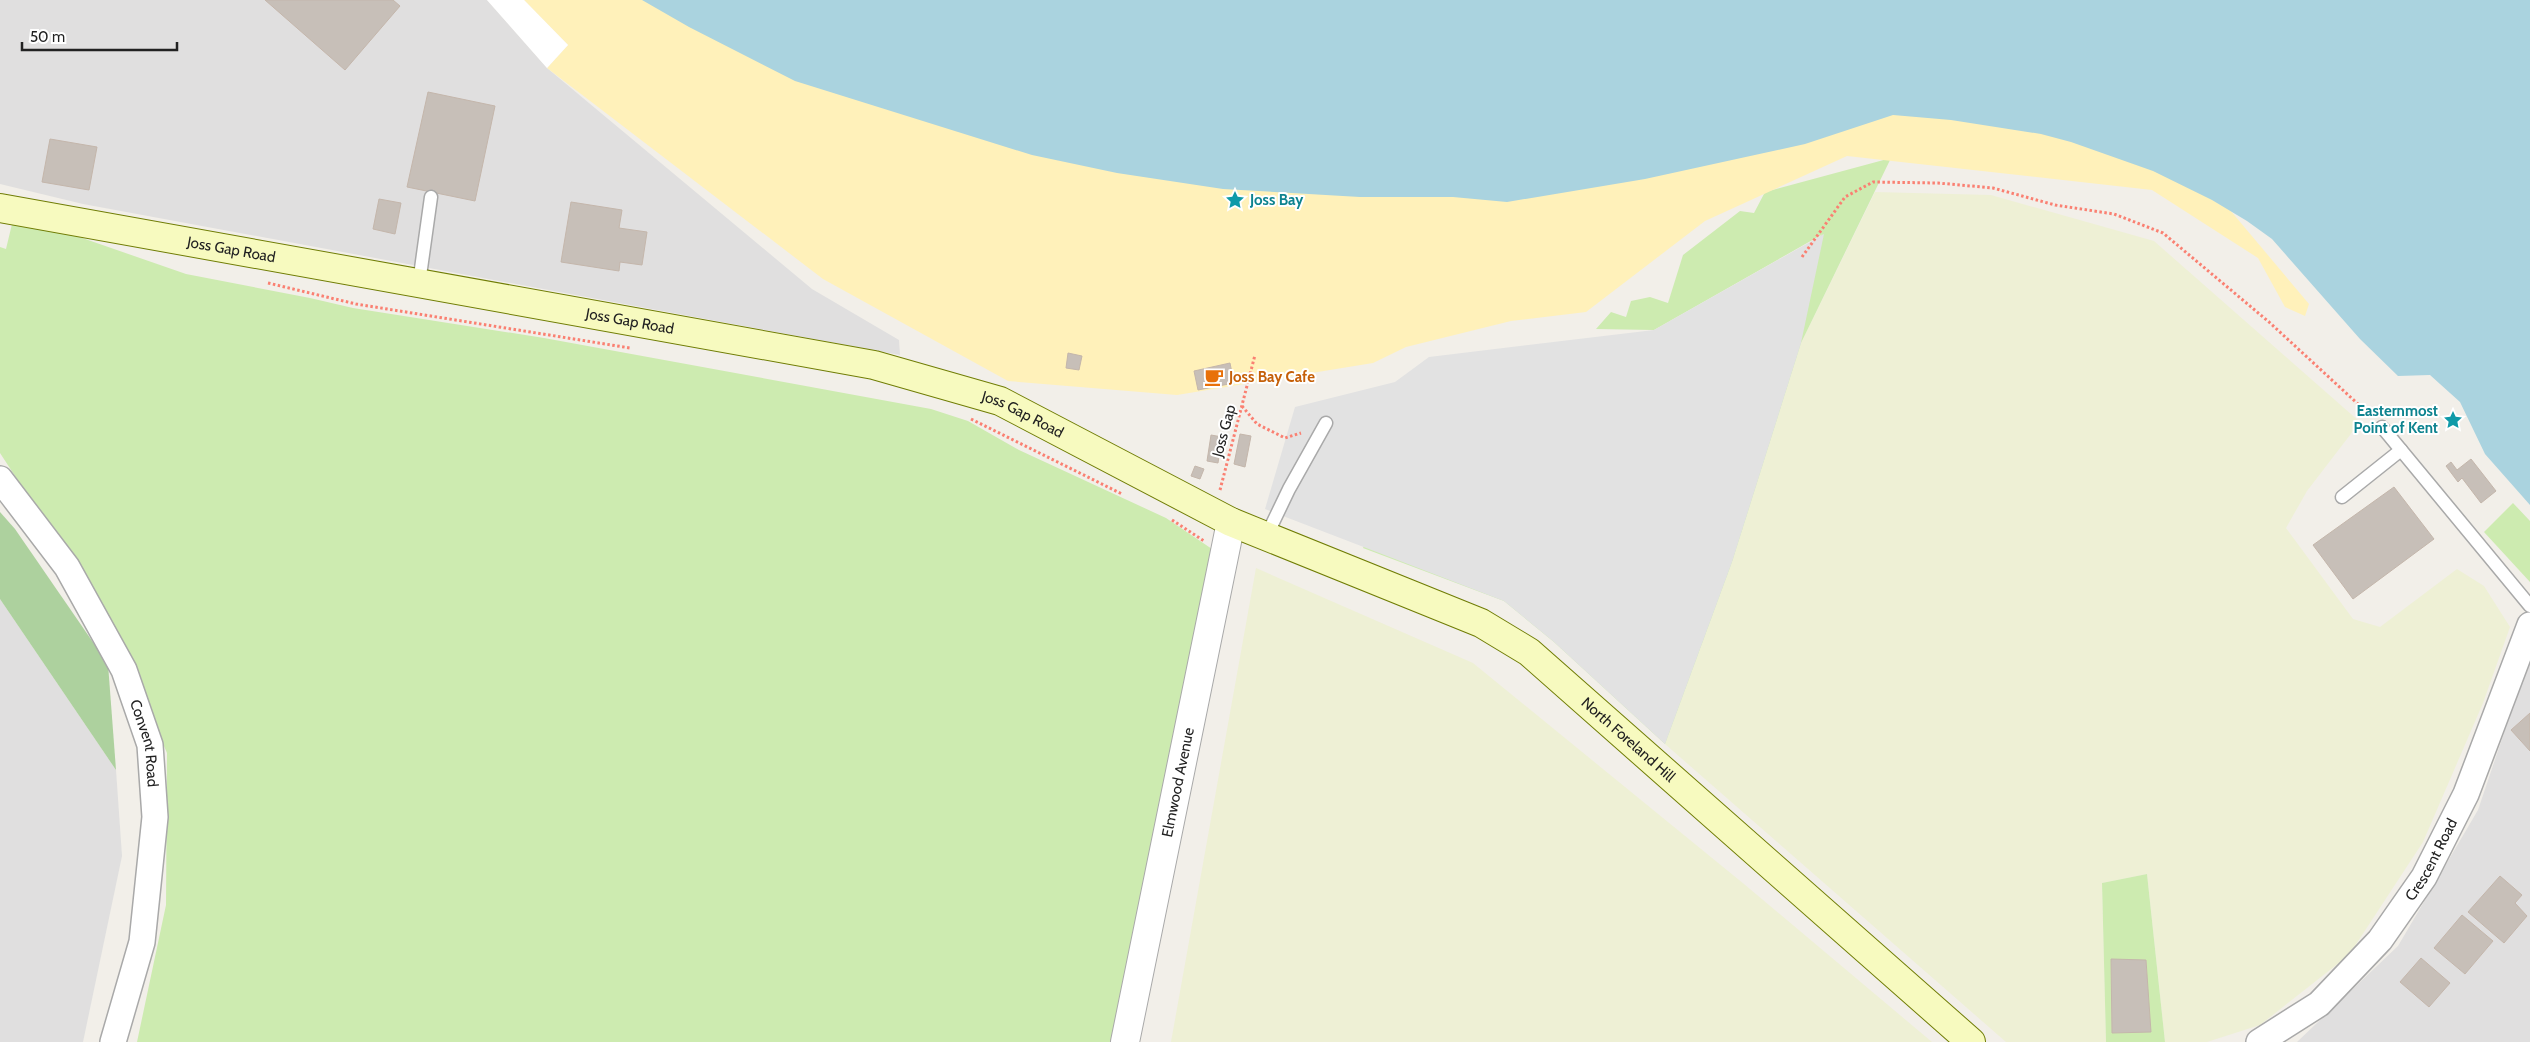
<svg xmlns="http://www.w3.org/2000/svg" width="2530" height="1042" font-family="Cabin,sans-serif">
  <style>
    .residential { fill: #e0dfdf }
    .farmland { fill: #eef0d5 }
    .grass { fill: #cdebb0; fill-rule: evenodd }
    .forest { fill: #add19e }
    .sand { fill: #fff1ba }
    .parking { fill: #e2e2e2 }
    .water { fill: #aad3df }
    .pier { fill: #fff }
    .building { fill: #c7bfb8; stroke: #c4b6ab }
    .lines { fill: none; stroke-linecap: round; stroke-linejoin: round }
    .service-casing { stroke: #a9a9a9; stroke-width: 15 }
    .minor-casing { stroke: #a9a9a9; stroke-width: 28 }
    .tertiary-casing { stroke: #a9a9a9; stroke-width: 30 }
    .secondary-casing { stroke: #707d05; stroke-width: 30 }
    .path { stroke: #fa8072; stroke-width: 3; stroke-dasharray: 2.5 2.5; stroke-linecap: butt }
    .service { stroke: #fff; stroke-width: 12 }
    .minor { stroke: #fff; stroke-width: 25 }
    .tertiary { stroke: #fff; stroke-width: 28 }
    .secondary { stroke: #f7fabf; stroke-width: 28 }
    .labels { text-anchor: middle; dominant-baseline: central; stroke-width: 4; stroke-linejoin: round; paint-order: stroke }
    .culture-label { font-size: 15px; font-weight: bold; fill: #0d838f; stroke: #fff; text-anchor: start }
    .street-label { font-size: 15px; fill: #222; stroke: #fff }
    .food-label { font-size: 15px; font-weight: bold; fill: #c56008; stroke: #fff; text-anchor: start }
  </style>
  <rect width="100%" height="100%" fill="#f2efe9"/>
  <g class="residential">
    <polygon points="0,0 487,0 547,68 812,289 899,340 900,355 83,204 0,184"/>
    <polygon points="0,599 116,770 122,856 83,1042 0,1042"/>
    <polygon points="2530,656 2530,1042 2297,1042 2398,946 2478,810"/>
  </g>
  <g class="farmland">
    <polygon points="1875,192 1991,195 2154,241 2360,422 2307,491 2286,528 2353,619 2380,627 2457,569 2484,586 2510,627 2483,703 2423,842 2349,955 2260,1025 2207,1042 2165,1042 2147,874 2102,883 2106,1042 2006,1042 1665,744 1732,562 1801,343"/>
    <polygon points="1256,568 1473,663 1744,884 1932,1042 1171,1042"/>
  </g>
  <g class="grass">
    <polygon points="1891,158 1801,343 1732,562 1665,744 1554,642 1504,601 1363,548 1436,408 1628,387 1823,234 1654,330 1596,329 1611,312 1626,317 1631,301 1650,297 1668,303 1683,255 1740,211 1754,213 1765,192"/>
    <path d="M12,224L65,232L186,274L310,298L353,308L544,338L931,409L968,421L1019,450L1166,518L1212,549C1182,714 1144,877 1112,1042H137L166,905L167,753L129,666L72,563L0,453V247L6,249Z"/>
    <polygon points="2513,503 2530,521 2530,582 2484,532"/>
    <path d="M2147,874L2165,1042H2106L2102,883ZM2111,960H2146L2150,1031L2112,1033Z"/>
  </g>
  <polygon class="forest" points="0,512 15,529 108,664 116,770 0,599"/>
  <polygon class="sand" points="524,0 753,0 1921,103 2104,138 2230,210 2309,304 2305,316 2285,307 2258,258 2152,190 1847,156 1705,221 1586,312 1511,321 1406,347 1373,363 1177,395 1008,381 823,279 547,68 568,45"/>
  <polygon class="parking" points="1824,234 1801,343 1732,562 1665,744 1554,642 1504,601 1265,509 1295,407 1395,382 1429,357 1654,330"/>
  <polygon class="water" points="642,0 2530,0 2530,505 2485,454 2460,402 2430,375 2398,376 2360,339 2272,239 2247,221 2212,200 2153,171 2071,142 2041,134 1951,120 1893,115 1805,144 1645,179 1507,202 1453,197 1360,197 1223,189 1117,173 1032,155 795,81 689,27"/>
  <polygon class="pier" points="487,0 524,0 568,45 547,68"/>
  <g class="building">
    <polygon points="265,0 393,0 400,6 345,70"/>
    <polygon points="428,92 495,106 475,201 407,187"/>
    <polygon points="50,139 97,147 89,190 42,182"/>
    <polygon points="379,199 401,203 395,234 373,229"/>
    <polygon points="571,202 622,210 619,228 647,232 642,265 620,262 619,271 561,262"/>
    <polygon points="1068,353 1082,356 1079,370 1066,368"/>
    <polygon points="1230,363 1234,383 1198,390 1194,371"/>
    <polygon points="1240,434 1251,436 1245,467 1234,464"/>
    <polygon points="1211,435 1222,437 1218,463 1207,461"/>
    <polygon points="2471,459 2496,491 2481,503 2462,478 2458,482 2446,466 2451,462 2457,470"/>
    <polygon points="1195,466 1204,469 1200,479 1191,476"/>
    <polygon points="2394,487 2434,539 2353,599 2313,545"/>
    <polygon points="2530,713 2530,751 2511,730"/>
    <polygon points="2500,876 2522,895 2515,903 2527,916 2504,943 2468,912"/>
    <polygon points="2462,915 2493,941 2465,974 2434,948"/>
    <polygon points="2421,958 2450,983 2429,1007 2400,982"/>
    <polygon points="2111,959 2146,960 2151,1032 2112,1033"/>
  </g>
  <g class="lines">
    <g class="service-casing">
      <g id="service">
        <polyline points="419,283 431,197"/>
        <polyline points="2382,427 2530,606"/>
        <polyline points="2342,497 2401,450"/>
        <polyline points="1266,537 1289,489 1326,423"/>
      </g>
    </g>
    <g class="minor-casing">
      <g id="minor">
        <path id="s1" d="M0,479L67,567L124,670L150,745L155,817L142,942L113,1042"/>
        <path id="s2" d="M2259,1042L2319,1004L2380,940L2424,877L2466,794L2530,625"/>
      </g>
    </g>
    <g class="tertiary-casing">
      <g id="tertiary">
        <path id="s3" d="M1125,1042L1231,522"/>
      </g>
    </g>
    <g class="secondary-casing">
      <g id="secondary">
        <path id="s4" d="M0,208L874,365L1000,401L1231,522L1481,623L1529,652L1971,1042"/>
      </g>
    </g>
    <g class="path">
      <polyline points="1802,257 1845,197 1873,182 1938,183 1993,188 2055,205 2114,214 2163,233 2269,322 2371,416"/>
      <polyline points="268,283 356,304 630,348"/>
      <polyline points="1242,406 1257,424 1285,438 1301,433"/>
      <polyline points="971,419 1122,494"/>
      <polyline points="1220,490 1255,355"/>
      <polyline points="1172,520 1204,541"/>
    </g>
    <use href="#service" class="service"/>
    <use href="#minor" class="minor"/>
    <use href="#tertiary" class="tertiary"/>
    <use href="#secondary" class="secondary"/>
  </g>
  <defs>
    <g id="sight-bare" transform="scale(1.5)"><path d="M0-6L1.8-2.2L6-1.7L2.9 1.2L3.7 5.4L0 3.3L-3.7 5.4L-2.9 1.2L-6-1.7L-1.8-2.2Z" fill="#0f9aa8" stroke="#fff" stroke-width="2.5" paint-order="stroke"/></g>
    <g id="cafe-bare" transform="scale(1.5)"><path d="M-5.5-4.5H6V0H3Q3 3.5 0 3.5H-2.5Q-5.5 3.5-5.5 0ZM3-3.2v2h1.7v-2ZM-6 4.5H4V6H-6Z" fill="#e8710a" stroke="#fff" stroke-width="2.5" paint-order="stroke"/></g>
  </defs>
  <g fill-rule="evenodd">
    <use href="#sight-bare" x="1235" y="200"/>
    <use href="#cafe-bare" x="1214" y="377"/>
    <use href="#sight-bare" x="2453" y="420"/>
  </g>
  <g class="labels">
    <g class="culture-label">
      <text x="1250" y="200">Joss Bay</text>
      <text x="2438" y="411" text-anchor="end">Easternmost<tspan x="2438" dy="17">Point of Kent</tspan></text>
    </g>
    <g class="street-label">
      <text stroke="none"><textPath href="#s4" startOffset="235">Joss Gap Road</textPath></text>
      <text stroke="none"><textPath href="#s4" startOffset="640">Joss Gap Road</textPath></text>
      <text stroke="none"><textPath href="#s4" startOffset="1045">Joss Gap Road</textPath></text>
      <text transform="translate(1224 431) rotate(-75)">Joss Gap</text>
      <text stroke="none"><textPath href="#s4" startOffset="1738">North Foreland Hill</textPath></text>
      <text stroke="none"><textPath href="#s1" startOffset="305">Convent Road</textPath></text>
      <text stroke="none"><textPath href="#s3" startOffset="265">Elmwood Avenue</textPath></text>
      <text stroke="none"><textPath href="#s2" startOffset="255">Crescent Road</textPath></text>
    </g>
    <g class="food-label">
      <text x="1229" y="377">Joss Bay Cafe</text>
    </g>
  </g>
  <path d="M22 42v8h155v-8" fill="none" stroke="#222222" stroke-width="2.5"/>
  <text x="30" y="42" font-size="15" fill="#222222" stroke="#ffffff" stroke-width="4" paint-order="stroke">50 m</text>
</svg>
